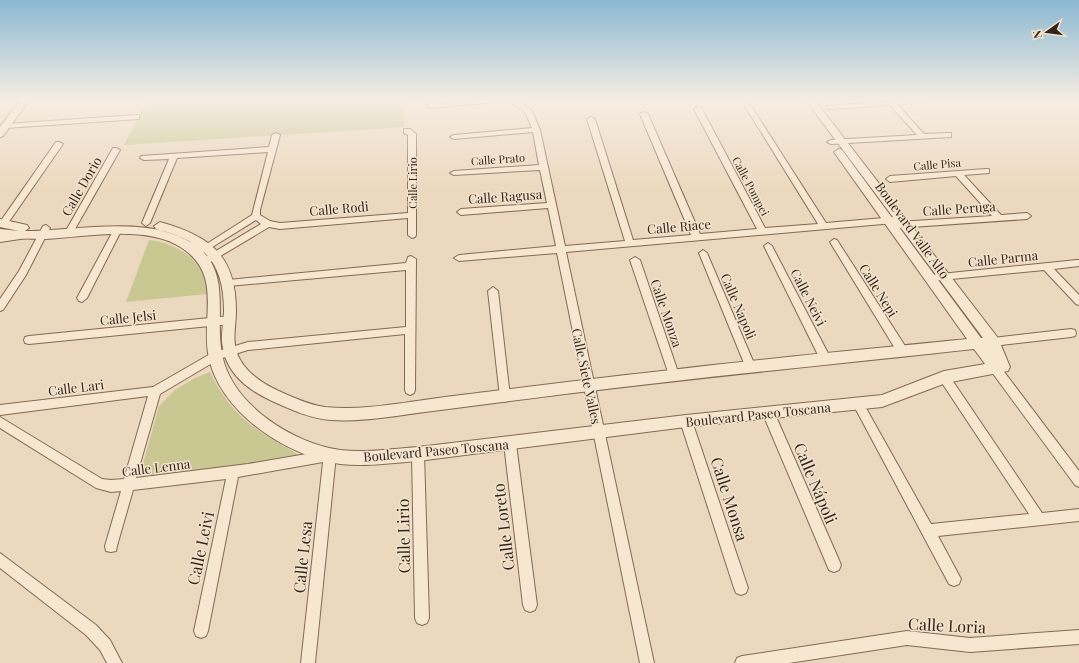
<svg xmlns="http://www.w3.org/2000/svg" width="1079" height="663" font-family="'Playfair Display',serif">
  <style>
    .green { fill: #c9c893 }
    .lines { fill: none; stroke-linecap: round; stroke-linejoin: round }
    .minor-casing { stroke: #836957; stroke-width: 2 }
    .tertiary-casing { stroke: #836957; stroke-width: 2 }
    .minor { fill: #f7e7d0; fill-rule: evenodd }
    .tertiary { fill: #f7e7d0; fill-rule: evenodd }
    .labels { text-anchor: middle; dominant-baseline: central; stroke-width: 3; stroke-linejoin: round; paint-order: stroke }
    .far-street-label { font-size: 11px; fill: #33241c; stroke: #f3e3cd }
    .street-label { font-size: 13px; fill: #33241c; stroke: #f3e3cd }
    .near-street-label { font-size: 16px; fill: #33241c; stroke: #f3e3cd }
  </style>
  <rect width="100%" height="100%" fill="#ecd8be"/>
  <g class="green">
    <polygon points="149,99 404,99 404,127 124,145"/>
    <path d="M149,240C179,243 207,263 207,294L126,302Z"/>
    <path d="M210,372C232,418 258,432 301,456L142,481L140,475L159,406L175,390L195,378Z"/>
  </g>
  <g class="lines">
    <g class="minor-casing">
      <g id="minor">
        <polygon points="479,99 515,99 532,111 540,130 565,246 625,241 587,119 591,117 595,119 633,240 691,235 640,114 644,112 648,114 700,234 757,229 694,109 698,107 702,109 765,228 818,224 745,106 748,104 751,106 826,223 895,217 899,220 898,222 992,216 956,176 890,182 886,179 890,176 986,169 989,169 989,173 964,175 1001,215 1027,213 1031,216 1027,219 897,228 893,225 894,223 566,252 654,663 640,663 557,253 459,261 454,258 459,255 556,246 548,208 461,215 457,212 461,209 547,203 540,170 454,175 450,173 454,171 539,165 533,132 454,139 450,137 454,135 532,128 525,112 508,101 430,108 427,106 430,104"/>
        <polygon points="919,99 920,101 917,103 897,104 924,134 948,133 951,133 951,137 831,144 827,142 831,140 917,135 890,105 830,109 828,108 828,106"/>
        <polygon points="136,115 139,115 139,119 6,128 2,126 6,124"/>
        <polygon points="404,129 410,129 416,134 416,235 415,237 412,238 408,235 408,218 280,229 269,227 207,264 201,264 199,262 201,260 261,224 256,220 201,254 198,255 194,252 252,215 268,152 177,158 150,223 146,226 142,223 169,159 144,160 140,158 141,156 269,147 272,135 276,133 280,135 260,210 260,215 270,221 280,223 408,213 408,135 404,133"/>
        <polygon points="56,142 59,142 63,144 6,226 0,226 0,222"/>
        <polygon points="113,148 116,148 120,150 71,236 65,236 64,234"/>
        <polygon points="46,225 50,228 26,275 3,310 0,311 0,299 19,271 43,226"/>
        <polygon points="117,228 121,231 87,298 82,302 79,301 77,298 113,231"/>
        <polygon points="24,233 28,236 27,238 0,242 0,236"/>
        <polygon points="834,239 837,240 907,349 908,352 907,355 899,355 830,242"/>
        <polygon points="768,243 772,246 830,357 831,360 830,363 822,363 764,246"/>
        <polygon points="703,250 707,253 756,368 755,371 751,372 747,371 746,368 699,253"/>
        <polygon points="411,256 416,259 415,390 414,393 410,395 406,393 405,390 405,334 248,350 219,359 160,394 136,478 248,464 330,450 334,451 336,455 315,663 301,663 323,462 238,477 208,631 206,636 201,638 196,636 194,631 226,479 133,490 117,546 116,551 111,552 106,551 105,546 121,491 111,492 96,488 0,428 0,417 102,479 111,480 124,479 148,396 0,415 0,405 153,387 212,353 248,342 406,327 406,270 228,286 223,283 228,280 406,263 408,257"/>
        <polygon points="635,257 640,260 679,375 678,378 674,379 670,378 669,375 630,260"/>
        <polygon points="1077,260 1079,260 1079,266 1054,269 1079,295 1079,305 1076,304 1044,270 931,281 926,278 931,275"/>
        <polygon points="493,287 498,291 510,397 509,400 505,402 501,400 500,397 488,291"/>
        <polygon points="230,316 233,317 235,320 233,323 230,324 29,344 25,343 24,340 25,337 29,336"/>
        <polygon points="1071,329 1075,330 1076,333 1075,336 1071,337 993,346 989,345 988,342 989,339 993,338"/>
        <polygon points="995,364 999,365 1079,471 1079,487 1075,485 991,371 990,368 991,365"/>
        <polygon points="944,373 948,374 1042,513 1079,509 1079,521 938,536 961,579 959,584 954,586 949,584 853,404 854,401 858,399 862,401 931,524 1029,514 940,380 939,377 940,374"/>
        <polygon points="768,407 772,409 774,412 839,560 841,565 839,570 834,572 829,570 762,412 764,409"/>
        <polygon points="686,416 690,418 692,421 748,588 746,593 741,595 736,593 734,588 680,421 682,418"/>
        <polygon points="510,439 514,440 516,444 537,605 535,610 530,612 525,610 523,605 504,444 506,440"/>
        <polygon points="418,449 422,450 424,454 429,618 427,623 422,625 417,623 415,618 412,454 414,450"/>
        <polygon points="0,553 96,625 110,640 122,663 107,663 100,650 86,635 0,568"/>
        <polygon points="1079,630 1079,644 970,652 907,645 789,663 735,663 737,658 742,656 907,631 970,638"/>
      </g>
    </g>
    <g class="tertiary-casing">
      <g id="tertiary">
        <polygon points="21,99 30,99 3,136 0,137 0,127"/>
        <path d="M805,99H814L998,338L1010,367L1008,371L946,383L882,407L686,427L418,461C392,463 365,467 340,464C286,456 217,411 208,353C202,314 222,275 182,248C147,224 85,237 45,239C30,239 15,238 0,237V229L19,231L0,227V219L27,225L29,228L25,231C75,231 144,215 189,241C234,267 214,313 222,354C231,404 292,443 340,450C365,453 392,449 418,447L686,415L882,395L944,371L985,364L974,349C838,364 701,377 565,394C518,400 472,406 425,412C394,416 362,422 331,420C311,419 290,409 272,401C250,391 227,374 223,348C220,336 224,323 224,311C224,260 202,241 156,229L154,226L160,222C210,236 236,255 236,311C236,325 232,340 237,353C244,372 263,384 281,392C294,398 310,405 325,407C364,411 406,402 445,397C520,388 596,378 671,370C770,358 868,349 967,339L834,152L839,149L842,150L981,338H983Z"/>
      </g>
    </g>
    <use href="#minor" class="minor"/>
    <use href="#tertiary" class="tertiary"/>
  </g>
  <linearGradient id="sky" x2="0" y2="1"><stop stop-color="#8bb8d2"/><stop offset="0.52" stop-color="#f6ede2"/><stop offset="1" stop-color="#f6ede2" stop-opacity="0"/></linearGradient>
  <rect width="1079" height="192" fill="url(#sky)"/>
  <g class="labels">
    <g class="far-street-label">
      <text transform="translate(498 159) rotate(-4)">Calle Prato</text>
      <text transform="translate(937 164) rotate(-5)">Calle Pisa</text>
      <text transform="translate(412 183) rotate(-90)">Calle Lirio</text>
      <text transform="translate(751 186) rotate(62)">Calle Pompei</text>
    </g>
    <g class="street-label">
      <text transform="translate(81 186) rotate(-60)">Calle Dorio</text>
      <text transform="translate(505 196) rotate(-4)">Calle Ragusa</text>
      <text transform="translate(339 208) rotate(-5)">Calle Rodi</text>
      <text transform="translate(959 208) rotate(-4)">Calle Peruga</text>
      <text transform="translate(679 226) rotate(-5)">Calle Riace</text>
      <text transform="translate(913 230) rotate(54)">Boulevard Valle Alto</text>
      <text transform="translate(1003 258) rotate(-6)">Calle Parma</text>
      <text transform="translate(879 290) rotate(58)">Calle Nepi</text>
      <text transform="translate(809 297) rotate(63)">Calle Neivi</text>
      <text transform="translate(739 306) rotate(67)">Calle Napoli</text>
      <text transform="translate(667 313) rotate(71)">Calle Monza</text>
      <text transform="translate(128 317) rotate(-6)">Calle Jelsi</text>
      <text transform="translate(587 376) rotate(78)">Calle Siete Valles</text>
      <text transform="translate(76 387) rotate(-7)">Calle Lari</text>
      <text transform="translate(758 414) rotate(-6)">Boulevard Paseo Toscana</text>
      <text transform="translate(436 450) rotate(-5)">Boulevard Paseo Toscana</text>
      <text transform="translate(156 467) rotate(-7)">Calle Lenna</text>
    </g>
    <g class="near-street-label">
      <text transform="translate(816 483) rotate(67)">Calle Nápoli</text>
      <text transform="translate(730 499) rotate(72)">Calle Monsa</text>
      <text transform="translate(503 527) rotate(-97)">Calle Loreto</text>
      <text transform="translate(403 536) rotate(-91)">Calle Lirio</text>
      <text transform="translate(200 548) rotate(-78)">Calle Leivi</text>
      <text transform="translate(302 557) rotate(-84)">Calle Lesa</text>
      <text transform="translate(947 625) rotate(3)">Calle Loria</text>
    </g>
  </g>
  <g transform="translate(1047 32) rotate(256)" stroke="#f3e3cd" stroke-width="3" paint-order="stroke">
  <path d="M0-3L7 15L0 10L-7 15Z" fill="#33241c"/>
  <text y="-6" font-size="11" font-weight="bold" text-anchor="middle" fill="#33241c">N</text>
  </g>
</svg>
